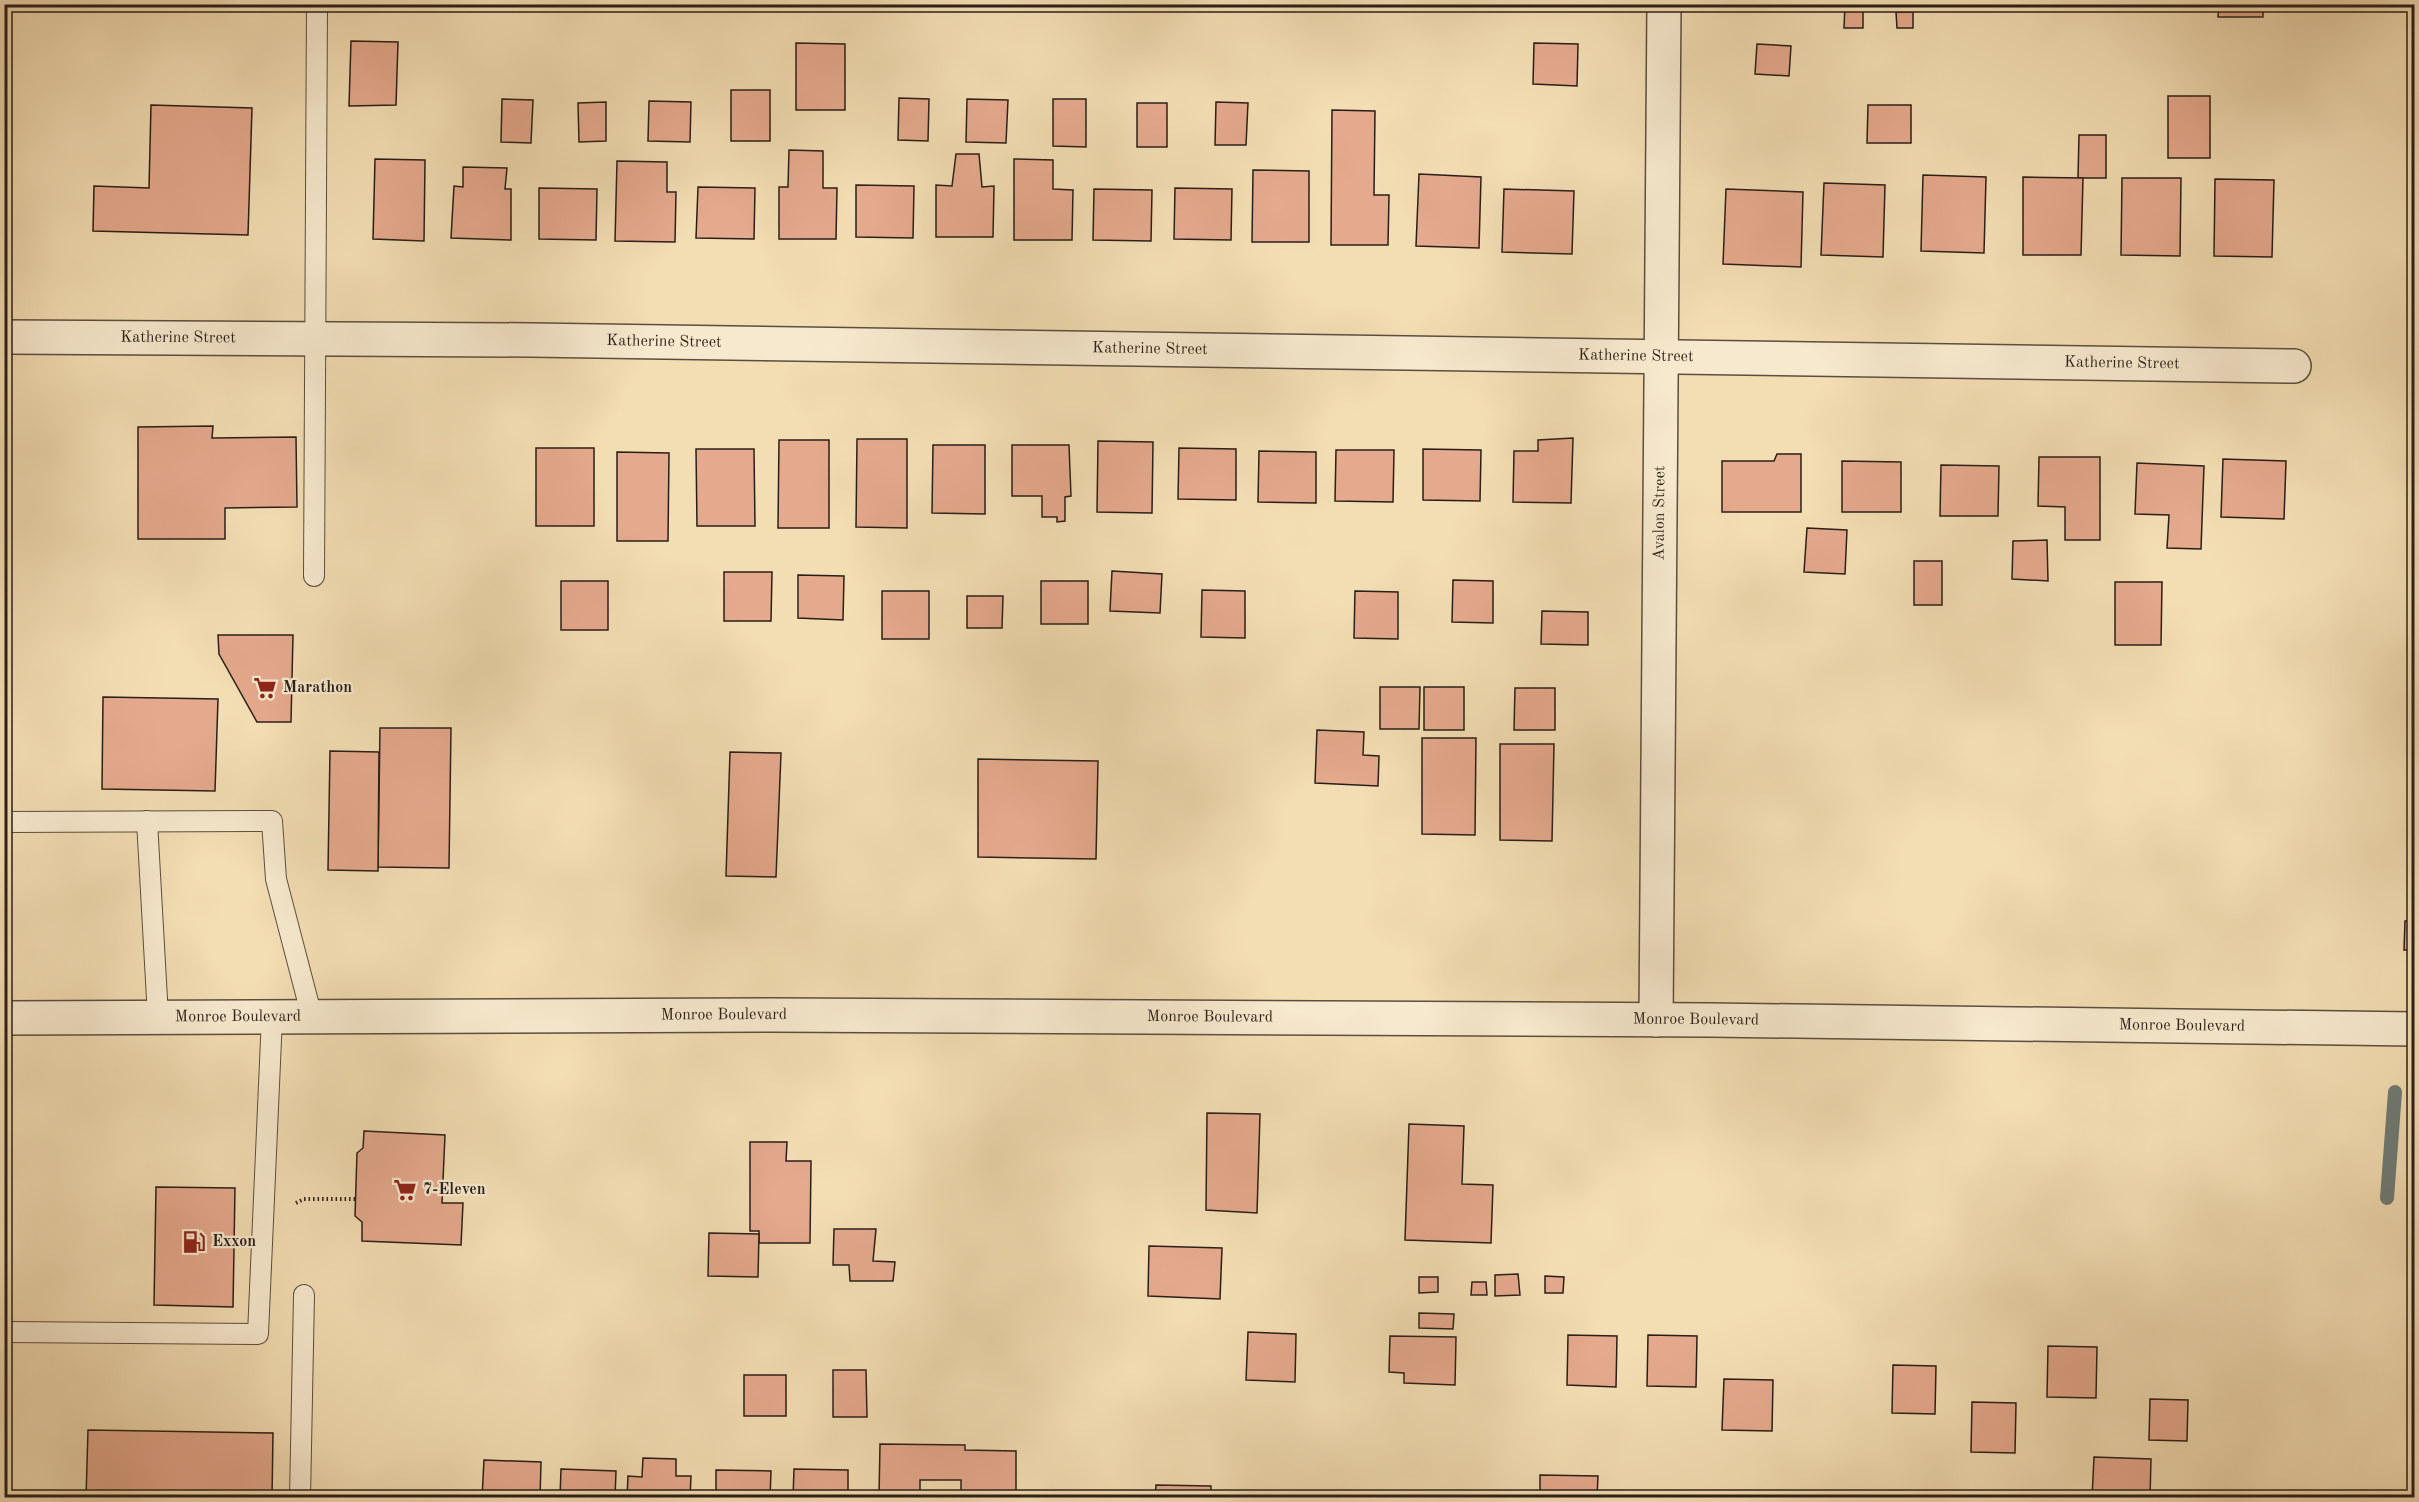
<svg xmlns="http://www.w3.org/2000/svg" width="2419" height="1502" font-family="'Old Standard TT',serif">
  <style>
    .lines { fill: none; stroke-linecap: round; stroke-linejoin: round }
    .stream { stroke: #6f7c76; stroke-width: 14 }
    .building { fill: #e5a98d; stroke: #2a1f18; stroke-width: 1.5 }
    .service-casing { stroke: #5c4e3f; stroke-width: 22 }
    .minor-casing { stroke: #5c4e3f; stroke-width: 36 }
    .tertiary-casing { stroke: #5c4e3f; stroke-width: 36 }
    .path { stroke: #2a1f18; stroke-width: 4; stroke-dasharray: 1.5 3; stroke-linecap: butt }
    .service { stroke: #f7e9ce; stroke-width: 20 }
    .minor { stroke: #f7e9ce; stroke-width: 33 }
    .tertiary { stroke: #f7e9ce; stroke-width: 33 }
    .labels { text-anchor: middle; dominant-baseline: central; stroke-width: 4.5; stroke-linejoin: round; paint-order: stroke }
    .street-label { font-size: 16px; fill: #2a1f18; stroke: #f7e9ce }
    .poi-label { font-size: 16px; font-weight: bold; fill: #2a1f18; stroke: #f7e9ce; text-anchor: start }
  </style>
  <rect width="100%" height="100%" fill="#f3ddb3"/>
  <filter id="stains"><feTurbulence type="fractalNoise" baseFrequency=".00333" numOctaves="4"/><feColorMatrix values="0 0 0 0 .2 0 0 0 0 .09 0 0 0 0 .02 0 0 0 .5 -.17"/></filter>
  <radialGradient id="worn" r=".72"><stop offset=".6" stop-color="#630" stop-opacity="0"/><stop offset="1" stop-color="#630" stop-opacity=".3"/></radialGradient>
  <g class="lines">
    <polyline class="stream" points="2387,1198 2395,1092"/>
  </g>
  <g class="building">
    <polygon points="1845,4 1863,4 1863,28 1844,28"/>
    <polygon points="2219,4 2263,4 2263,17 2218,17"/>
    <polygon points="1896,12 1913,12 1913,28 1897,28"/>
    <polygon points="351,41 398,42 396,105 349,106"/>
    <polygon points="796,43 845,44 845,110 796,110"/>
    <polygon points="1534,43 1578,44 1577,86 1533,84"/>
    <polygon points="1757,44 1791,46 1789,76 1755,74"/>
    <rect x="731" y="90" width="39" height="51"/>
    <rect x="2168" y="96" width="42" height="62"/>
    <polygon points="899,98 929,99 928,141 898,140"/>
    <polygon points="502,99 533,100 531,143 501,142"/>
    <polygon points="967,99 1008,100 1006,143 966,142"/>
    <polygon points="1053,99 1086,99 1086,147 1053,146"/>
    <polygon points="649,101 691,102 690,142 648,141"/>
    <polygon points="606,102 606,141 579,142 578,103"/>
    <polygon points="1216,102 1248,103 1246,145 1215,145"/>
    <rect x="1137" y="103" width="30" height="44"/>
    <polygon points="151,105 252,108 248,235 93,231 94,186 149,188"/>
    <polygon points="1868,105 1911,105 1911,143 1867,143"/>
    <polygon points="1332,110 1375,111 1374,195 1389,195 1388,245 1331,245"/>
    <polygon points="2079,135 2106,135 2106,178 2078,178"/>
    <polygon points="789,150 823,151 823,188 837,188 836,239 779,239 779,187 788,187"/>
    <polygon points="956,154 979,154 982,187 994,186 993,237 936,237 936,185 952,186"/>
    <polygon points="375,159 425,160 424,241 373,239"/>
    <polygon points="1014,159 1053,160 1053,189 1073,190 1072,240 1014,240"/>
    <polygon points="617,161 667,162 667,192 676,192 675,242 615,241"/>
    <polygon points="463,167 507,168 505,189 511,189 511,240 451,238 454,186 463,187"/>
    <polygon points="1253,170 1309,171 1309,242 1252,242"/>
    <polygon points="1419,174 1481,177 1479,248 1416,246"/>
    <polygon points="1923,175 1986,177 1984,253 1921,251"/>
    <polygon points="2023,177 2083,178 2081,255 2023,255"/>
    <polygon points="2122,178 2181,178 2180,256 2121,255"/>
    <polygon points="2215,179 2274,180 2272,257 2214,256"/>
    <polygon points="1824,183 1885,185 1883,257 1821,255"/>
    <polygon points="856,185 914,186 913,238 856,237"/>
    <polygon points="698,187 755,188 754,239 696,238"/>
    <polygon points="539,188 597,189 596,240 539,239"/>
    <polygon points="1175,188 1232,189 1231,240 1174,239"/>
    <polygon points="1094,189 1152,190 1151,241 1093,240"/>
    <polygon points="1504,189 1574,191 1572,254 1502,252"/>
    <polygon points="1726,189 1803,192 1801,267 1723,264"/>
    <polygon points="213,426 212,438 296,437 297,507 225,508 225,539 138,539 138,427"/>
    <polygon points="1573,438 1571,503 1513,502 1514,451 1538,451 1538,440"/>
    <polygon points="857,439 907,439 907,528 856,527"/>
    <polygon points="779,440 829,440 829,528 778,528"/>
    <polygon points="1098,441 1153,442 1152,513 1097,512"/>
    <polygon points="933,445 985,445 985,514 932,513"/>
    <polygon points="1012,445 1069,445 1071,496 1065,497 1065,521 1057,522 1057,517 1042,517 1042,496 1012,496"/>
    <rect x="536" y="448" width="58" height="78"/>
    <polygon points="1179,448 1236,449 1236,500 1178,499"/>
    <polygon points="696,449 754,449 755,526 697,526"/>
    <polygon points="1423,449 1481,450 1480,501 1423,500"/>
    <polygon points="1336,450 1394,450 1393,502 1335,501"/>
    <polygon points="1259,451 1316,452 1316,503 1258,502"/>
    <polygon points="617,452 669,453 668,541 617,541"/>
    <polygon points="1777,454 1801,454 1801,512 1722,512 1722,461 1774,461"/>
    <polygon points="2039,457 2100,457 2100,540 2065,540 2065,507 2038,506"/>
    <polygon points="2223,459 2286,461 2284,519 2221,517"/>
    <polygon points="1842,461 1901,462 1901,512 1842,512"/>
    <polygon points="2137,463 2204,466 2201,549 2167,548 2169,515 2135,514"/>
    <polygon points="1941,465 1999,466 1998,516 1940,516"/>
    <polygon points="1807,528 1847,530 1845,574 1804,572"/>
    <polygon points="2047,540 2048,581 2012,579 2013,541"/>
    <rect x="1914" y="561" width="28" height="44"/>
    <polygon points="1112,571 1162,574 1160,613 1110,611"/>
    <polygon points="724,572 772,572 771,621 724,621"/>
    <polygon points="798,575 844,576 843,620 798,618"/>
    <polygon points="1453,580 1493,581 1493,623 1452,622"/>
    <rect x="561" y="581" width="47" height="49"/>
    <rect x="1041" y="581" width="47" height="43"/>
    <polygon points="2115,582 2162,582 2161,645 2115,645"/>
    <polygon points="1202,590 1245,591 1245,638 1201,637"/>
    <rect x="882" y="591" width="47" height="48"/>
    <polygon points="1355,591 1398,592 1398,639 1354,638"/>
    <polygon points="967,596 1003,596 1002,628 967,628"/>
    <polygon points="1542,611 1588,612 1588,645 1541,644"/>
    <polygon points="218,635 293,635 291,722 257,722 219,654"/>
    <polygon points="1380,687 1420,687 1419,729 1380,729"/>
    <rect x="1424" y="687" width="40" height="43"/>
    <polygon points="1515,688 1555,688 1555,730 1514,730"/>
    <polygon points="103,697 218,699 215,791 102,789"/>
    <polygon points="380,728 451,728 449,868 378,867"/>
    <polygon points="1317,730 1364,732 1363,755 1379,756 1378,786 1315,783"/>
    <polygon points="1422,738 1476,738 1475,835 1422,834"/>
    <polygon points="1500,744 1554,744 1552,841 1500,840"/>
    <polygon points="330,751 379,752 378,871 328,870"/>
    <polygon points="730,752 781,753 776,877 726,876"/>
    <polygon points="978,759 1098,761 1096,859 978,857"/>
    <polygon points="2405,921 2414,921 2414,950 2404,950"/>
    <polygon points="1207,1113 1260,1114 1257,1213 1206,1210"/>
    <polygon points="1409,1124 1464,1126 1462,1184 1493,1185 1491,1243 1405,1240"/>
    <polygon points="364,1131 445,1135 442,1203 463,1203 461,1245 362,1241 362,1222 355,1216 357,1153 363,1148"/>
    <polygon points="750,1142 787,1142 786,1161 811,1161 810,1243 759,1243 759,1231 750,1231"/>
    <polygon points="156,1187 235,1188 233,1307 154,1305"/>
    <polygon points="834,1229 876,1229 873,1261 895,1262 893,1281 850,1281 849,1265 833,1265"/>
    <polygon points="709,1233 759,1234 758,1277 708,1276"/>
    <polygon points="1149,1246 1222,1248 1220,1299 1148,1296"/>
    <polygon points="1518,1274 1520,1295 1495,1296 1495,1275"/>
    <polygon points="1545,1276 1564,1277 1563,1293 1545,1293"/>
    <polygon points="1419,1277 1438,1277 1438,1292 1419,1293"/>
    <polygon points="1472,1282 1486,1282 1487,1295 1471,1295"/>
    <polygon points="1419,1313 1454,1314 1453,1329 1419,1328"/>
    <polygon points="1248,1332 1296,1334 1295,1382 1246,1380"/>
    <polygon points="1568,1335 1617,1336 1616,1387 1567,1385"/>
    <polygon points="1648,1335 1697,1336 1696,1387 1647,1386"/>
    <polygon points="1390,1336 1456,1337 1455,1385 1404,1383 1404,1373 1389,1372"/>
    <polygon points="2048,1346 2097,1347 2096,1398 2047,1397"/>
    <polygon points="1893,1365 1936,1366 1935,1414 1892,1413"/>
    <polygon points="833,1370 866,1370 867,1417 833,1417"/>
    <rect x="744" y="1375" width="42" height="41"/>
    <polygon points="1724,1379 1773,1380 1772,1431 1722,1430"/>
    <polygon points="2150,1399 2188,1400 2187,1441 2149,1440"/>
    <polygon points="1972,1402 2016,1403 2015,1453 1971,1452"/>
    <polygon points="88,1430 273,1433 272,1498 86,1498"/>
    <polygon points="880,1444 965,1445 965,1450 1016,1451 1016,1498 961,1498 961,1480 920,1480 920,1498 879,1498"/>
    <polygon points="2094,1457 2151,1459 2150,1498 2092,1498"/>
    <polygon points="643,1458 676,1459 676,1476 691,1476 690,1498 627,1498 628,1476 642,1477"/>
    <polygon points="484,1460 541,1462 540,1498 482,1498"/>
    <polygon points="561,1469 616,1471 615,1498 560,1498"/>
    <polygon points="794,1469 848,1470 848,1498 793,1498"/>
    <polygon points="716,1470 771,1471 770,1498 716,1498"/>
    <polygon points="1540,1475 1598,1476 1597,1498 1540,1498"/>
    <polygon points="1156,1485 1211,1486 1211,1498 1155,1498"/>
    <polygon points="1230,1492 1286,1493 1286,1498 1230,1498"/>
  </g>
  <g class="lines">
    <g class="service-casing">
      <g id="service">
        <polyline points="314,576 317,4"/>
        <polyline points="147,821 158,1017"/>
        <polyline points="4,822 272,821 276,879 312,1017"/>
        <polyline points="4,1332 258,1334 272,1017"/>
        <polyline points="300,1498 304,1295"/>
      </g>
    </g>
    <g class="minor-casing">
      <g id="minor">
        <path id="s1" d="M4,337L531,340L2294,366"/>
        <path id="s2" d="M1656,1020L1664,4"/>
      </g>
    </g>
    <g class="tertiary-casing">
      <g id="tertiary">
        <path id="s3" d="M4,1018L772,1015L1710,1020L2414,1029"/>
      </g>
    </g>
    <polyline class="path" points="296,1203 304,1199 355,1199"/>
    <use href="#service" class="service"/>
    <use href="#minor" class="minor"/>
    <use href="#tertiary" class="tertiary"/>
  </g>
  <defs>
    <g id="supermarket-bare" transform="scale(1.8)"><path d="M-6-5.5h2.5l.6 2H6L4.5 2H-2.5L-4.4-4H-6ZM-1.5 3.2a1.3 1.3 0 1 0 .1 0ZM3 3.2a1.3 1.3 0 1 0 .1 0Z" fill="#8f2418" stroke="#f7e9ce" stroke-width="2.5" paint-order="stroke"/></g>
    <g id="fuel-bare" transform="scale(1.8)"><path d="M-5.5-6h7V0h2V4h1.3V-2.5L3-4.5l.8-.8L6-3V5H2.5V1h-1V6h-7ZM-4.2-4.7v3.2H.2V-4.7Z" fill="#8f2418" stroke="#f7e9ce" stroke-width="2.5" paint-order="stroke"/></g>
  </defs>
  <g fill-rule="evenodd">
    <use href="#supermarket-bare" x="265" y="688"/>
    <use href="#supermarket-bare" x="405" y="1190"/>
    <use href="#fuel-bare" x="194" y="1242"/>
  </g>
  <g class="labels">
    <g class="street-label">
      <text stroke="none"><textPath href="#s1" startOffset="174">Katherine Street</textPath></text>
      <text stroke="none"><textPath href="#s1" startOffset="660">Katherine Street</textPath></text>
      <text stroke="none"><textPath href="#s1" startOffset="1146">Katherine Street</textPath></text>
      <text stroke="none"><textPath href="#s1" startOffset="1632">Katherine Street</textPath></text>
      <text stroke="none"><textPath href="#s1" startOffset="2118">Katherine Street</textPath></text>
      <text stroke="none"><textPath href="#s2" startOffset="507">Avalon Street</textPath></text>
      <text stroke="none"><textPath href="#s3" startOffset="720">Monroe Boulevard</textPath></text>
      <text stroke="none"><textPath href="#s3" startOffset="234">Monroe Boulevard</textPath></text>
      <text stroke="none"><textPath href="#s3" startOffset="1206">Monroe Boulevard</textPath></text>
      <text stroke="none"><textPath href="#s3" startOffset="1692">Monroe Boulevard</textPath></text>
      <text stroke="none"><textPath href="#s3" startOffset="2178">Monroe Boulevard</textPath></text>
    </g>
    <g class="poi-label">
      <text x="283" y="688">Marathon</text>
      <text x="423" y="1190">7-Eleven</text>
      <text x="212" y="1242">Exxon</text>
    </g>
  </g>
  <rect width="2419" height="1502" fill="none" stroke="#f3ddb3" stroke-width="24"/>
  <rect x="6" y="6" width="2407" height="1490" fill="none" stroke="#2a1f18" stroke-width="3"/>
  <rect x="12" y="12" width="2395" height="1478" fill="none" stroke="#2a1f18" stroke-width="1.5"/>
  <rect width="100%" height="100%" filter="url(#stains)"/>
  <rect width="100%" height="100%" fill="url(#worn)"/>
</svg>
